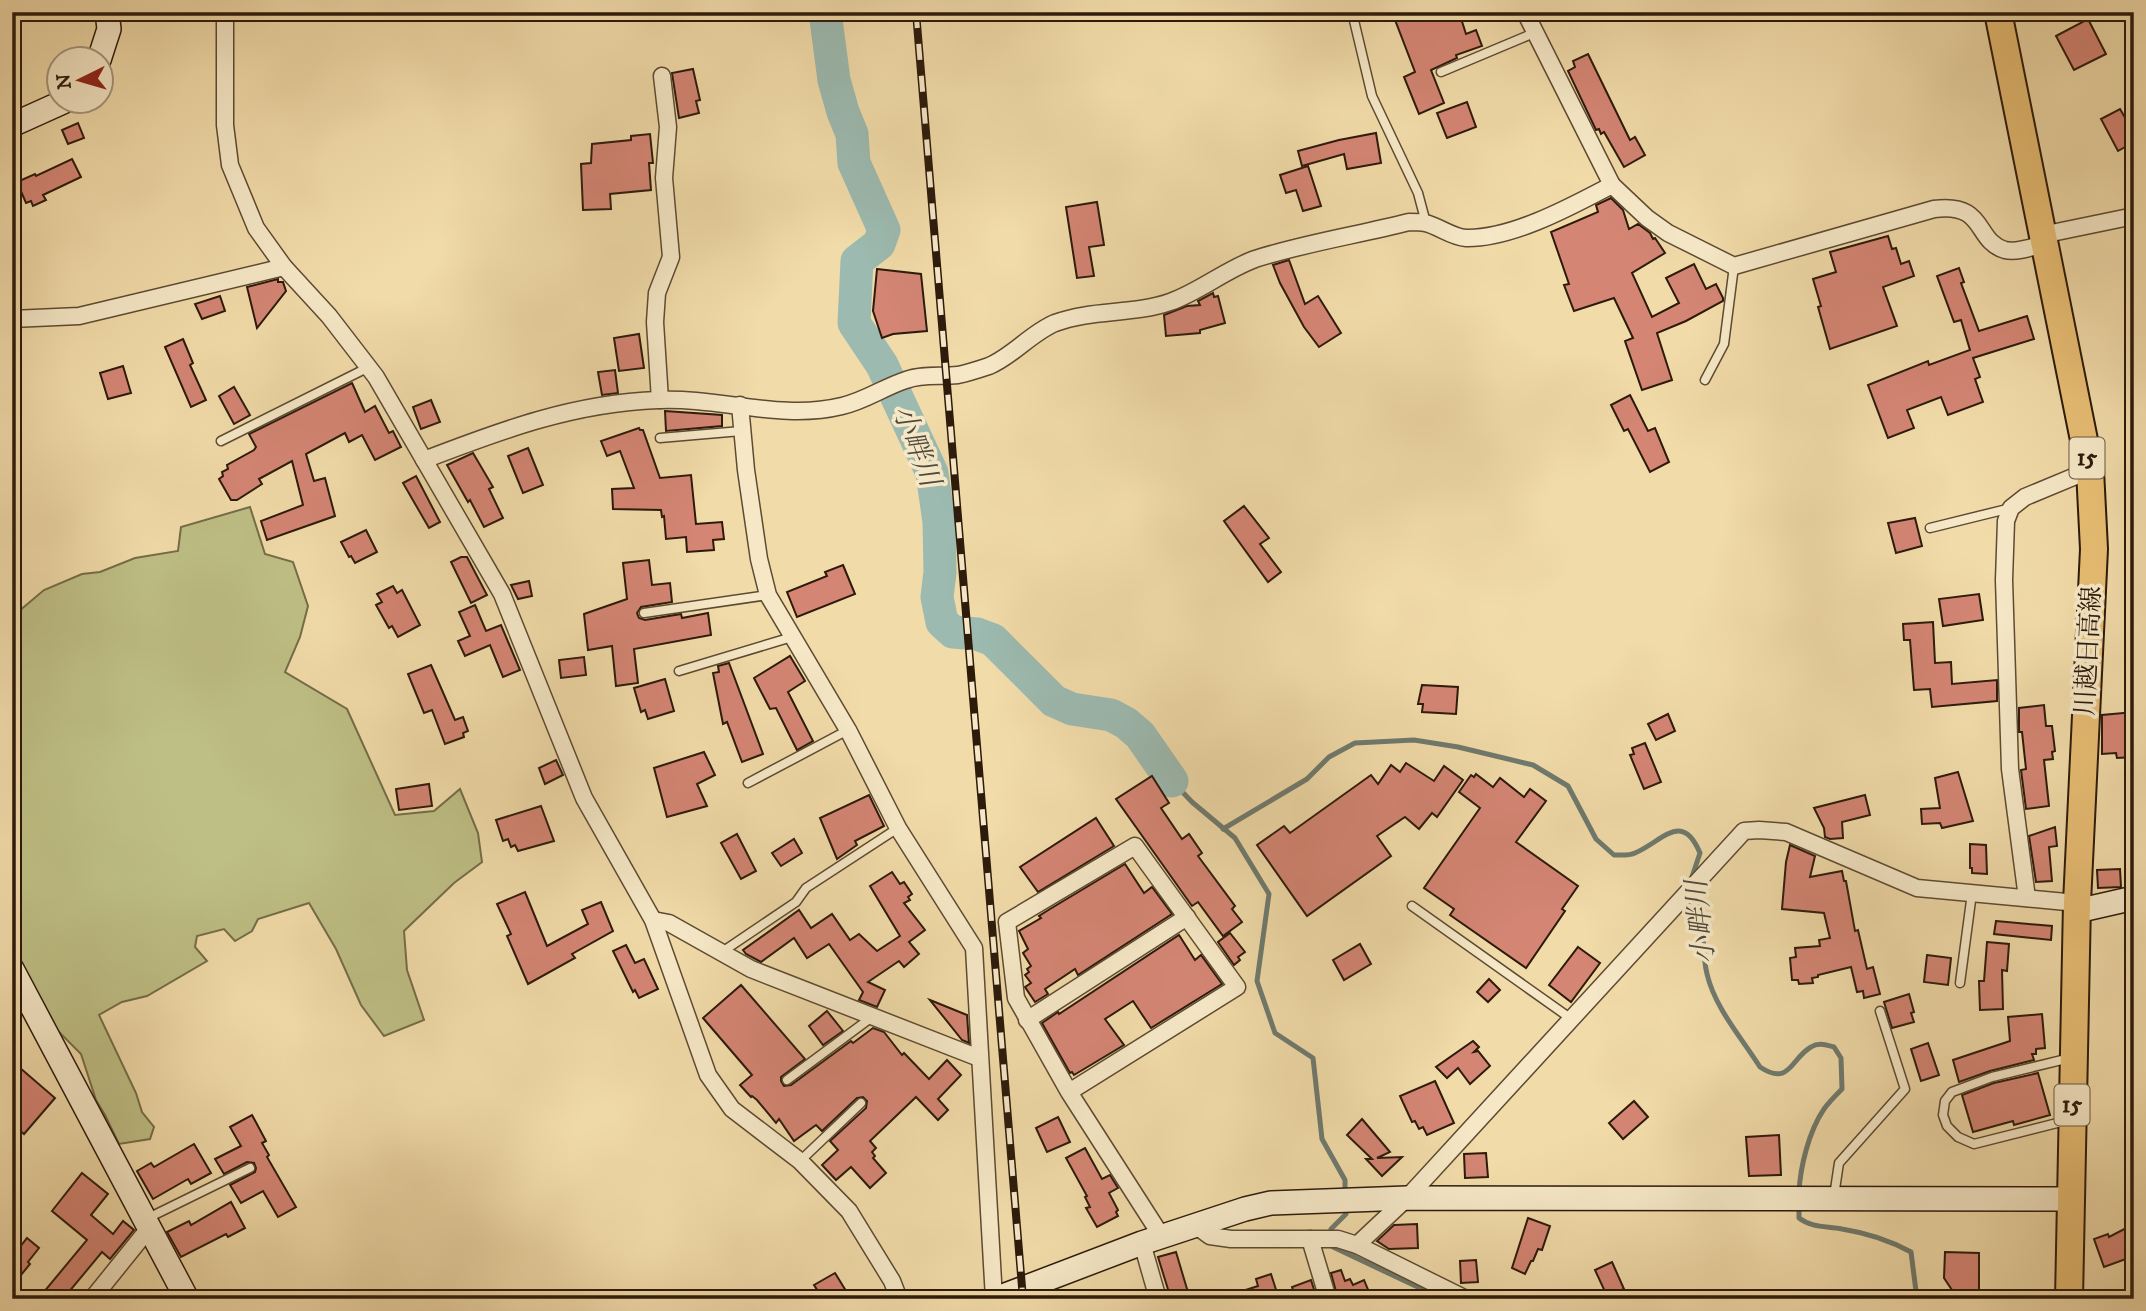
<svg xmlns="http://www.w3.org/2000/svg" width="2146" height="1311" font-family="'IM FELL DW Pica','Noto Serif JP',serif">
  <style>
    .green { fill: #bebf85; stroke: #756c48; stroke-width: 2 }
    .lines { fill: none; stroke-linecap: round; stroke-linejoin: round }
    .stream { stroke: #6f7a6e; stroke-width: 5 }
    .river { stroke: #9cbab0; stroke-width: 33 }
    .building { fill: #d48574; stroke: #2c1a0b; stroke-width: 2 }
    .lane-casing { stroke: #5d4a32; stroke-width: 11 }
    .street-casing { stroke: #5d4a32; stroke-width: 19 }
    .secondary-casing { stroke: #2c1a0b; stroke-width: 26 }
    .primary-casing { stroke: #2c1a0b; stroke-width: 30 }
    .lane { stroke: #f6e8c7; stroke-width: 8 }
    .street { stroke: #f6e8c7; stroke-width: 16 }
    .secondary { stroke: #f6e8c7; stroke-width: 23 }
    .primary { stroke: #e8be74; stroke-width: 26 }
    .rail-casing { stroke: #2c1a0b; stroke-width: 8 }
    .rail { stroke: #f6e8c7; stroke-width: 5; stroke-dasharray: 16; stroke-linecap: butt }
    .labels { text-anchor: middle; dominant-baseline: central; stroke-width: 7; stroke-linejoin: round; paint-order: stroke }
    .shield { fill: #f6e8c7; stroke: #695843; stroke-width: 2 }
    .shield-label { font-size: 24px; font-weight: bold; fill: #2c1a0b }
    .street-label { font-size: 26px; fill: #2c1a0b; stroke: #f6e8c7 }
    .water-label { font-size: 28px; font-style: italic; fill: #4e4a3d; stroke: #f6e8c7 }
  </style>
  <rect width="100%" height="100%" fill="#f1dba9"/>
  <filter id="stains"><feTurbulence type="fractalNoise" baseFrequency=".00286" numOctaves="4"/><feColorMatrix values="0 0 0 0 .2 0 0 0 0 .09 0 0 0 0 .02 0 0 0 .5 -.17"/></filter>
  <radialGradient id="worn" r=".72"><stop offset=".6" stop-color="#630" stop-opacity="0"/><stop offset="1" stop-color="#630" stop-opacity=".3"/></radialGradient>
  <polygon class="green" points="250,507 265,554 293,562 308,606 300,637 285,672 347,709 395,815 434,811 460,789 478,833 482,862 454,883 404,931 407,970 424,1020 384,1036 361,1005 336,949 309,903 258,919 252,931 235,941 224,929 197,936 195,947 207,961 147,996 122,1002 99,1015 136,1093 142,1112 154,1127 150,1139 119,1144 105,1115 96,1100 81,1054 51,1024 12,951 12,617 44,590 82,574 100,572 135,558 178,551 181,527"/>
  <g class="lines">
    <g class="stream">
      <polyline points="1172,781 1192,802 1235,838 1269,894 1257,981 1275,1033 1313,1058 1322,1139 1345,1180 1345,1194"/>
      <path d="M1223,829L1307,779L1329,757L1355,743L1414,740L1458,747L1533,765L1568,786L1596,839L1614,855C1621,855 1629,856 1635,853C1663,841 1682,810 1700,853L1691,880"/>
      <path d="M1695,889C1707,915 1700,946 1707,974C1715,1008 1741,1037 1760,1067C1790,1087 1791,1058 1811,1047C1819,1042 1826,1045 1834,1047L1841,1058L1842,1089C1836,1095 1829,1102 1824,1109C1809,1131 1800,1167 1799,1193"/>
      <path d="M1799,1206V1218C1812,1228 1826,1226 1842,1229C1867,1233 1889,1240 1911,1252L1917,1299"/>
      <polyline points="1346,1207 1346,1214 1331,1229 1333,1247 1422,1289 1436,1299"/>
    </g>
    <polyline class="river" points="825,12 834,80 843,112 852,134 854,163 884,230 879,244 857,261 854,323 882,365 932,473 939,522 940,572 937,597 942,622 953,632 977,634 993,640 1054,701 1072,709 1111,715 1126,723 1140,735 1172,781"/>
  </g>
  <g class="building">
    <polygon points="1392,12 1459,12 1466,34 1476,30 1482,46 1456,55 1457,58 1431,70 1444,103 1419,114 1404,77 1415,72"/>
    <polygon points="2088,19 2106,54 2074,70 2056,36"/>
    <polygon points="1588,54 1630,140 1635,137 1645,155 1624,167 1604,132 1601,134 1599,129 1596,130 1568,71 1575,67 1573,61"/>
    <polygon points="693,69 700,100 696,101 699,113 679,118 672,73"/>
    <polygon points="1467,102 1476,127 1447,138 1437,113"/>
    <polygon points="2120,109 2134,133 2134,142 2118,151 2101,119"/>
    <polygon points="78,123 84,138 68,144 62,130"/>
    <polygon points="1376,133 1381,163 1347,169 1344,154 1302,166 1298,151 1339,140"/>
    <polygon points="650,134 653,163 649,163 651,190 610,194 611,209 583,210 581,164 591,163 592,144 631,140 631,136"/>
    <polygon points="72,159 81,177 43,195 46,200 33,206 31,201 26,203 17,182 35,174 36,176"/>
    <polygon points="1308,166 1321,206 1303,211 1296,190 1286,193 1280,175"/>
    <polygon points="1611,198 1623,210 1629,229 1638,224 1650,233 1653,239 1655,238 1665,253 1632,273 1652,317 1679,303 1666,278 1694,264 1706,289 1716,284 1723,298 1723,301 1686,321 1657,333 1672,380 1642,390 1625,341 1633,338 1614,298 1574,311 1564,285 1569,284 1551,232 1598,212 1596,205"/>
    <polygon points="1097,202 1104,245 1089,247 1094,276 1077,278 1066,207"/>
    <polygon points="1888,236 1892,249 1896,248 1901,264 1909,261 1914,276 1883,287 1897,326 1830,349 1818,307 1821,306 1813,279 1836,272 1830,252"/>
    <polygon points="1289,260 1305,304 1318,296 1341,333 1319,347 1304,327 1280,283 1273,265"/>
    <polygon points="1959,268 1964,282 1961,283 1979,331 2027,316 2034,339 1973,358 1980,377 1975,379 1983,402 1948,415 1941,397 1907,410 1914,428 1888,438 1868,385 1928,361 1929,365 1970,350 1961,320 1954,322 1937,276"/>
    <polygon points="877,269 921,274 927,331 893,334 882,338 873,311"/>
    <polygon points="278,279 278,282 283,282 286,291 257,328 247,287"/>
    <polygon points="1213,293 1214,297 1218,296 1225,323 1200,330 1200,333 1166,336 1164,315 1187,306 1200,305 1198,301"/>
    <polygon points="220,296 225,311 202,319 195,304"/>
    <polygon points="639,334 644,368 619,371 614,338"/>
    <polygon points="183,339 193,363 190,365 206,400 191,407 165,347"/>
    <polygon points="123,366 131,393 108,399 100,373"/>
    <polygon points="615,370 618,393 602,395 598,372"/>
    <polygon points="352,383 365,412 375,406 389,433 393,431 401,447 375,460 362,435 349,442 345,433 306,454 314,481 325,478 335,516 267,540 261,521 303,505 292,461 259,479 262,484 237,500 231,500 219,479 223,476 222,472 228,469 227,465 254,450 256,447 249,434"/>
    <polygon points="234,387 250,415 234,424 219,396"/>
    <polygon points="1630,395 1648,431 1655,428 1669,462 1650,472 1628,429 1624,431 1611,405"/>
    <polygon points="431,400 440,422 421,429 413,407"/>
    <polygon points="665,411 722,415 722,426 666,431"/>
    <polygon points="639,428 640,430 643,430 660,478 691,475 696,524 722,522 724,539 713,540 714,550 687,552 686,537 666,539 664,516 662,517 661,510 613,509 612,489 634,488 620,451 607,456 601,441"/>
    <polygon points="528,448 543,485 523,493 508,456"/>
    <polygon points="473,453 493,487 489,489 503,518 484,527 470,500 468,502 447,465"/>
    <polygon points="416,476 440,522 429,528 403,483"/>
    <polygon points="1244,506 1269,538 1260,544 1281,572 1268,582 1224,521"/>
    <polygon points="1915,518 1922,546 1896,553 1888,523"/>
    <polygon points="366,530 377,552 355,563 351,556 349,557 341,542"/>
    <polygon points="461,557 467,557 487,595 471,603 451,562"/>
    <polygon points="649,560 652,585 670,583 672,602 641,607 637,613 639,618 645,620 681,614 682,618 708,613 711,635 634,649 638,683 616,686 612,646 588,650 584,614 627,599 623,563"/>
    <polygon points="843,565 855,594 797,617 787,592 827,576 825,572"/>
    <polygon points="529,581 532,596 518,599 511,585"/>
    <polygon points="393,586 397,593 402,590 420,625 398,637 392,626 389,628 376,605 382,602 377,594"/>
    <polygon points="1979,594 1983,620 1943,626 1939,599"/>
    <polygon points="475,605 486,631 501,625 520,670 503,677 490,645 465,656 458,641 470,636 459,612"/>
    <polygon points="1933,622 1935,663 1951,662 1952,684 1997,680 1997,701 1932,707 1930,689 1914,690 1910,640 1904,640 1903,624"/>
    <polygon points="790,656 805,681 788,692 813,741 797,750 776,708 770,709 754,678"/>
    <polygon points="584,657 586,675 561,678 559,660"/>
    <polygon points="729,663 763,754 742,762 727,722 723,724 713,673 719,672 718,666"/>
    <polygon points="431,665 455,720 463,717 468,731 463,733 464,737 445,744 432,710 424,713 408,674"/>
    <polygon points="665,679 674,711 648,719 645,710 641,712 634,688"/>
    <polygon points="1422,685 1458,687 1456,714 1422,712 1423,704 1418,704"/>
    <polygon points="2044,705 2046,726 2052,726 2055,751 2052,752 2053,759 2044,760 2049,806 2026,809 2021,770 2026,769 2022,732 2019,732 2019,708"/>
    <polygon points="2134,712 2134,757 2117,758 2116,753 2102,754 2102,715"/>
    <polygon points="1668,714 1675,731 1656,740 1648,724"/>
    <polygon points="1645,743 1661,782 1644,789 1630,755 1634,754 1632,748"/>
    <polygon points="704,752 715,775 697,784 707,806 667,817 654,768"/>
    <polygon points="556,760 563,775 545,784 539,768"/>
    <polygon points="1406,763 1434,781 1444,766 1463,780 1437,817 1432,813 1419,829 1405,817 1377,836 1391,856 1307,916 1257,845 1284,826 1290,833 1371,775 1378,784 1391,765 1400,772"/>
    <polygon points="1958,772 1973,821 1942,828 1940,823 1922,824 1921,809 1940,808 1935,778"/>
    <polygon points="1476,774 1493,787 1500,778 1524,797 1530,789 1546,801 1516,842 1578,886 1562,909 1565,911 1526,968 1450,915 1454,909 1424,888 1480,808 1459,792 1471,775 1474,777"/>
    <polygon points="1152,776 1169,803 1161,808 1182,839 1189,834 1202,853 1198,856 1235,906 1232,909 1242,922 1223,936 1198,902 1192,906 1116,799"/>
    <polygon points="429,784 432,806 399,810 396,789"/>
    <polygon points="869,795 884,826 855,841 857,845 837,859 820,818"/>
    <polygon points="1865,795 1870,815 1842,822 1843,838 1830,839 1825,837 1824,828 1814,808"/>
    <polygon points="541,806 554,841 518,851 515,845 511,847 508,839 503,841 496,820"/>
    <polygon points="1096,818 1114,846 1038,892 1020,867"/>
    <polygon points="2055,827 2057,846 2049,847 2052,881 2036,882 2029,836"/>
    <polygon points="737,834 756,871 741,879 721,843"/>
    <polygon points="794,839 802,853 781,866 772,853"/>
    <polygon points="1970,844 1986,845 1987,874 1972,873 1972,868 1970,868"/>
    <polygon points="1790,845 1815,856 1810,877 1842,871 1844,881 1846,881 1855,931 1858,930 1867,969 1873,967 1880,994 1864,998 1863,991 1857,992 1851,967 1818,975 1818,977 1812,978 1813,983 1799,984 1798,980 1792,980 1790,958 1796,957 1795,948 1820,946 1819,940 1830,938 1824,913 1782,909 1786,862"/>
    <polygon points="1125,864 1144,893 1152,887 1172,914 1078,975 1075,969 1045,989 1048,994 1035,1002 1025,987 1031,983 1025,975 1029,972 1027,969 1031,966 1023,953 1028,949 1019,931 1041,918 1039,916 1050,909"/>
    <polygon points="2120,869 2121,887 2098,888 2097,870"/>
    <polygon points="892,872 900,884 904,882 912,894 908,897 910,900 904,903 925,930 909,942 919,954 904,967 899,961 868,982 885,990 877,1007 859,1000 863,992 829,944 807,958 794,938 761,962 746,954 743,950 799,910 811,928 832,914 850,940 859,934 877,951 900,936 870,886"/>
    <polygon points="525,892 547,946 588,924 582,910 601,902 613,931 572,954 575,958 528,984 507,936 511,934 497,904"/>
    <polygon points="1996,921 2052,926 2051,940 1994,934"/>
    <polygon points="1230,933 1245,952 1238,957 1240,960 1234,965 1218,942"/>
    <polygon points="1179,935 1195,960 1201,955 1222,984 1151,1028 1133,1001 1105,1019 1124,1045 1074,1075 1072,1072 1070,1073 1042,1023 1058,1012 1059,1014"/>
    <polygon points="1987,942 2009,944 2007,971 2002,970 2003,1009 1980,1010 1979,981 1984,981"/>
    <polygon points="1360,944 1371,964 1344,980 1333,960"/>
    <polygon points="626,945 635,963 644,959 658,989 639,998 635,990 633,992 613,951"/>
    <polygon points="1578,947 1600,963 1571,1002 1549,985"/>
    <polygon points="1927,955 1951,958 1948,985 1924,982"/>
    <polygon points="1489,979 1500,990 1488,1002 1477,992"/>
    <polygon points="741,985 805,1059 781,1077 781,1081 784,1086 791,1085 851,1041 853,1043 873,1028 884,1032 902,1055 904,1053 929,1079 947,1060 961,1075 938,1099 948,1110 938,1120 916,1097 870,1141 876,1148 872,1152 875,1156 873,1158 886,1173 870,1188 851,1167 836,1180 822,1165 838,1150 830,1141 866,1108 867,1101 863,1097 857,1098 822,1131 816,1125 794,1141 779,1119 776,1123 757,1100 752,1096 751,1097 740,1085 752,1075 703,1018"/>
    <polygon points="1909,994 1914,1012 1911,1013 1914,1022 1892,1028 1884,1002"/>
    <polygon points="930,1000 967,1015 969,1043 962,1040"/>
    <polygon points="827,1011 843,1031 823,1045 809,1026"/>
    <polygon points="2042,1014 2045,1048 2036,1049 2036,1054 2032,1054 2034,1060 1990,1071 1959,1082 1953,1060 2010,1041 2008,1017"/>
    <polygon points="1473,1041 1479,1047 1474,1052 1478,1051 1490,1066 1470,1084 1458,1068 1447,1078 1436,1067"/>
    <polygon points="1928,1043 1939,1075 1921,1081 1911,1049"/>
    <polygon points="12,1061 55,1098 24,1134 12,1124"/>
    <polygon points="2038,1073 2050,1115 2014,1125 2013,1121 1973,1132 1962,1095 1994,1083"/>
    <polygon points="1435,1081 1454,1123 1427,1135 1423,1127 1419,1129 1415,1121 1412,1122 1400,1096"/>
    <polygon points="1634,1101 1648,1117 1623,1139 1609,1123"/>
    <polygon points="252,1115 266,1141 262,1143 269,1155 267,1157 296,1207 278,1217 263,1191 241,1203 230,1185 255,1172 256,1168 254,1163 247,1162 224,1174 215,1159 241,1146 230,1127"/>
    <polygon points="1058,1117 1070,1142 1047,1152 1036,1128"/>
    <polygon points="1362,1119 1390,1152 1377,1158 1402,1157 1382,1176 1366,1159 1372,1159 1347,1135"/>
    <polygon points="1779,1135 1781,1175 1749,1176 1746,1137"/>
    <polygon points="194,1144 211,1173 191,1184 188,1179 153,1199 137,1171 151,1163 154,1167"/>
    <polygon points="1085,1148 1102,1179 1110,1175 1118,1188 1109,1193 1118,1210 1116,1212 1118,1216 1097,1227 1086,1208 1090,1207 1085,1197 1087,1196 1066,1158"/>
    <polygon points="1486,1153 1488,1177 1465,1178 1464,1154"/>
    <polygon points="82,1173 108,1194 91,1215 113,1234 123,1221 134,1230 110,1259 102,1252 63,1299 38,1299 87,1240 52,1211"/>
    <polygon points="231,1202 245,1228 228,1237 226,1234 181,1257 167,1232 189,1221 191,1225"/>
    <polygon points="1528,1218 1550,1226 1542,1250 1538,1249 1533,1261 1531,1261 1525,1274 1512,1268"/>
    <polygon points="1417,1224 1418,1248 1389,1249 1377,1241 1394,1225"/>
    <polygon points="2134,1224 2134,1256 2104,1267 2094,1239 2108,1234 2109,1237"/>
    <polygon points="27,1238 39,1248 28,1262 30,1264 12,1286 12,1249 16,1252"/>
    <polygon points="1176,1252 1190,1299 1171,1299 1158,1257"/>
    <polygon points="1945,1252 1979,1253 1979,1299 1958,1299 1944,1278"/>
    <polygon points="1476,1260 1478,1282 1461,1283 1460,1261"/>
    <polygon points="1612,1262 1624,1289 1607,1296 1595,1270"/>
    <polygon points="1341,1270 1345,1281 1350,1279 1353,1285 1364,1280 1372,1299 1338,1299 1331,1273"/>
    <polygon points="835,1273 851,1299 823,1299 814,1285"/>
    <polygon points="1271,1274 1279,1299 1228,1299 1227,1296 1258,1286 1256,1279"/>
    <polygon points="1311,1280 1317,1299 1296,1299 1292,1287"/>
  </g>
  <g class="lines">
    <g class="lane-casing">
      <g id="lane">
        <polyline points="1352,12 1372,96 1418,193 1426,223"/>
        <polyline points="1441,72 1534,33"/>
        <polyline points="1705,380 1724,344 1734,266"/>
        <polyline points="660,438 741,431"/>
        <polyline points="221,441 369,367"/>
        <polyline points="1930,528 2011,508"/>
        <polyline points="644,613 768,595"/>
        <polyline points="679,671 792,637"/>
        <polyline points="748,783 848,730"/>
        <polyline points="1412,906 1570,1018"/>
        <polyline points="722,952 796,902 806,888 898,828"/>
        <polyline points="1960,983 1972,893"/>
        <polyline points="787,1080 872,1017"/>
        <polyline points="2069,1120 1974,1144 1958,1137 1947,1126 1943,1115 1945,1101 1952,1092 1992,1077 2070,1058"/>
        <polyline points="800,1161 861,1103"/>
        <polyline points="1834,1196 1839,1163 1905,1089 1880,1011"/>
        <polyline points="146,1219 250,1168"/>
      </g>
    </g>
    <g class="street-casing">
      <g id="street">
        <polyline points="225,12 225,125 230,165 256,228 284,267 329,316 376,377 502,594 584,798 653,920 708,1075 732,1109 800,1161 849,1211 892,1281 899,1299"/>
        <polyline points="1525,12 1612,185"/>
        <polyline points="2042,235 2134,216"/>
        <polyline points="12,319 79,316 284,267"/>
        <polyline points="660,400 655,322 657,293 671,257 664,178 668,127 662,76"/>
        <polyline points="740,405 746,470 759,559 768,595 848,730 898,828 974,948 994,1299"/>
        <path d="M424,460C502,430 574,403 658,400C720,397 781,421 842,406C865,401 884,387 906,380C922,374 941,377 958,375C968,373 980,369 989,366C1013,356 1031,333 1055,323C1092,309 1133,315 1170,302C1199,292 1225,270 1255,259C1305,243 1358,235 1409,222C1414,222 1421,222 1425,223C1439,226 1451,237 1466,238C1512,239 1572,206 1612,185L1647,218L1668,233L1734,266L1934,209C1987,202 1974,241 2005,250C2017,253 2032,247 2043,244"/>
        <polyline points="2027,898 2010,769 2004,580 2006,521 2011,508 2025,497 2090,470"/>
        <polyline points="653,920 669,923 751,969 979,1058"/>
        <polyline points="1027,1020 1187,917"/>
        <polyline points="1069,1092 1237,987 1135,846 1007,922 1016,998 1069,1092 1162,1237"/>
        <polyline points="1195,1225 1210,1236 1231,1239 1338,1239 1357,1245 1466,1299"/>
        <polyline points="1310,1239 1328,1299"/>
        <polyline points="1142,1243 1158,1299"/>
        <polyline points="1357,1245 1407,1198 1744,831 1759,830 1786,832 1917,888 2077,903"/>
        <polyline points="92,1299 150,1227"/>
      </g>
    </g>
    <g class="secondary-casing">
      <g id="secondary">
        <polyline points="99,60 109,29 107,12"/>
        <polyline points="12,125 63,102"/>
        <polyline points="2077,911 2134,898"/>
        <polyline points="12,969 187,1299"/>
        <polyline points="995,1299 1142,1243 1245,1209 1271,1203 1407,1198 2072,1199"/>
      </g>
    </g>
    <g class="primary-casing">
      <polyline id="primary" points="1998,12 2090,470 2094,549 2077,903 2069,1299"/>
    </g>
    <use href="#lane" class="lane"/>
    <use href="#street" class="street"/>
    <use href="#secondary" class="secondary"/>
    <use href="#primary" class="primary"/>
    <g class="rail-casing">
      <polyline id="rail" points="916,12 1023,1299"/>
    </g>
    <use href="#rail" class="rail"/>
  </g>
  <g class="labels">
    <g class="shield">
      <rect x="2069.5" y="437.5" width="35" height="41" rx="5"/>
      <rect x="2054.5" y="1084.5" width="35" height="41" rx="5"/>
    </g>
    <g class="shield-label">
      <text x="2087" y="458">15</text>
      <text x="2072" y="1105">15</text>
    </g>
    <g class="street-label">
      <text transform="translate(2089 651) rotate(-87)">川越日高線</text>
    </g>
    <g class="water-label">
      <text transform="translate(916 446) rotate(69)">小畔川</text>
      <text transform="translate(1701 922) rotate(-96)">小畔川</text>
    </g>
  </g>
  <rect width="2146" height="1311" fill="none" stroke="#f1dba9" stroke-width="42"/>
  <rect x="14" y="14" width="2118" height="1283" fill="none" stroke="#2c1a0b" stroke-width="3.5"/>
  <rect x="21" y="21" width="2104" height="1269" fill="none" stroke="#2c1a0b" stroke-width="2"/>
  <g transform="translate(80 80) rotate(265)"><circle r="33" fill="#f6e8c7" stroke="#a5967c" stroke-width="2"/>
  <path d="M0-5L12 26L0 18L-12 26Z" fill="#8f2418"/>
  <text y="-10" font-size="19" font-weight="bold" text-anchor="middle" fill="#2c1a0b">N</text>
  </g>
  <rect width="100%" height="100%" filter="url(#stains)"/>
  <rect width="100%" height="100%" fill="url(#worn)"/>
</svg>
